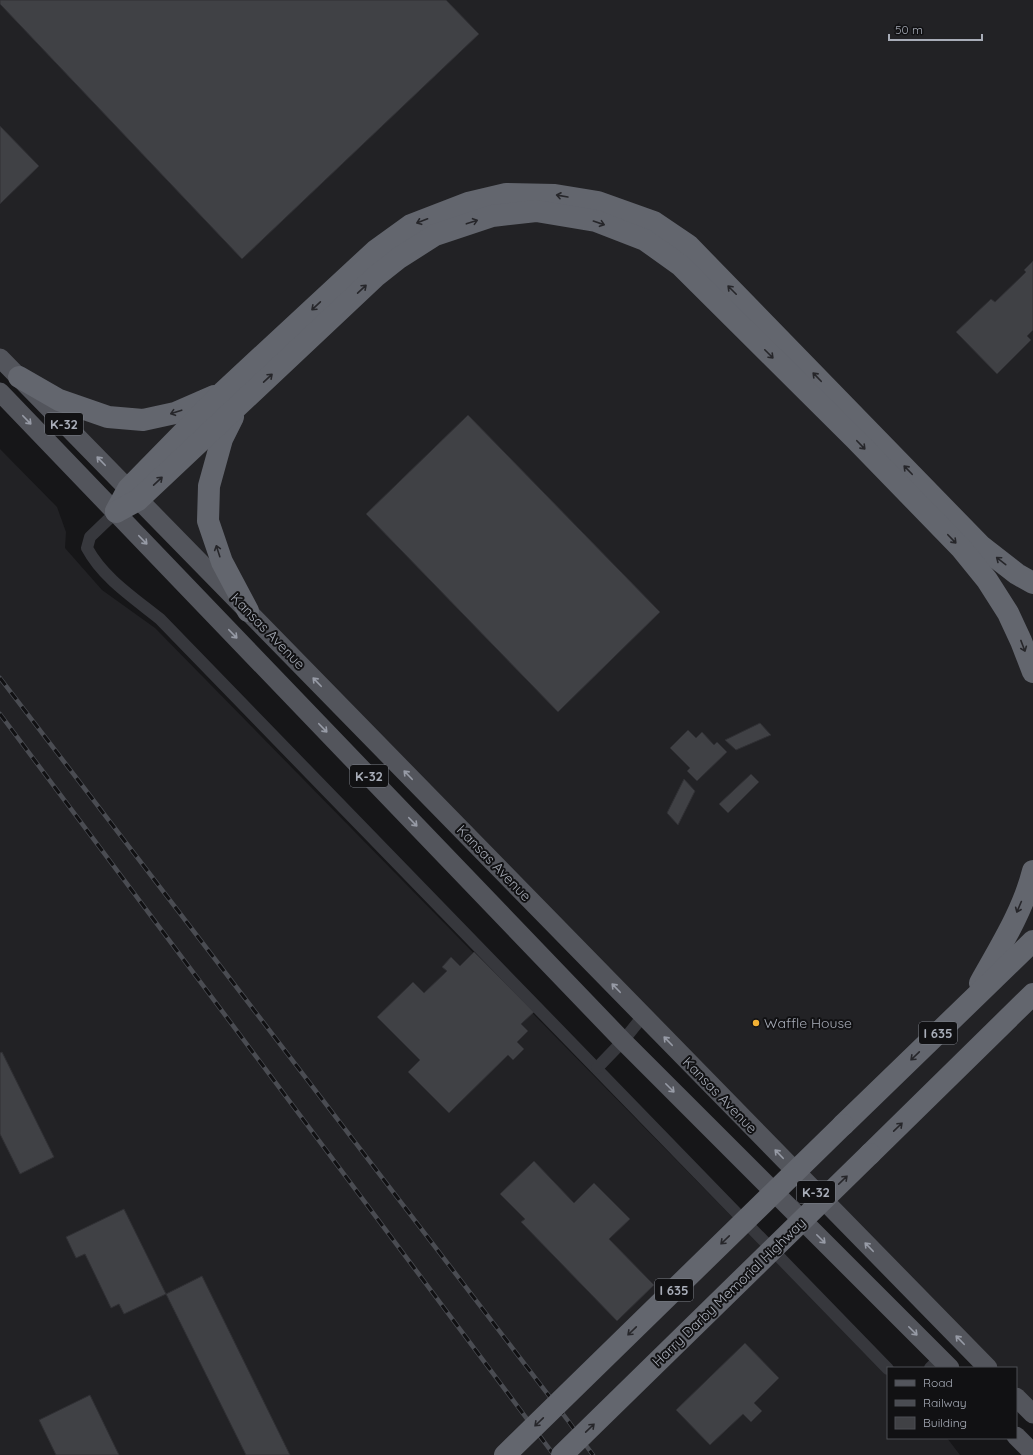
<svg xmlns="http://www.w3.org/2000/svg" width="1033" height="1455" font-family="Quicksand,sans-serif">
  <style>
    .built { fill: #222225 }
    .building { fill: #404145; stroke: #303034 }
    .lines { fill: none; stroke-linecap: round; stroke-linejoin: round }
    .minor { stroke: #37383d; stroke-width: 12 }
    .primary { stroke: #53555c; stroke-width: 19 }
    .motorway { stroke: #63666e; stroke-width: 22 }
    .rail-casing { stroke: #4a4c52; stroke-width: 4.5 }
    .rail { stroke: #111113; stroke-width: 3; stroke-dasharray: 9; stroke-linecap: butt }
    .motorway-bridge { stroke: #63666e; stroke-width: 22 }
    .oneway { stroke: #26262a }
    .oneway2 { stroke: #979ba6 }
    .poi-dot { fill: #f2b134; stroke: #111113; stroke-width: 1.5 }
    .labels { text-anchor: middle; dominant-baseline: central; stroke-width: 4; stroke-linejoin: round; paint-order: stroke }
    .shield { fill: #111113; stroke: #7b7e86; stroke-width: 1 }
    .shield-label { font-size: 13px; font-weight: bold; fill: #a8adb8 }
    .street-label { font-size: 14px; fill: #a8adb8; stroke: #111113 }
    .poi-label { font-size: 14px; fill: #a8adb8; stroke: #111113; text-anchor: start }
  </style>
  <rect width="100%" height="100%" fill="#161618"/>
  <g class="built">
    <polygon points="0,0 1033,0 1033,1415 1016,1397 1016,1368 988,1368 0,351"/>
    <polygon points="0,449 57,507 66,532 65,548 102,590 155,628 888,1376 888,1438 947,1438 960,1455 0,1455"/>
  </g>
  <g class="building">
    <polygon points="0,0 446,0 479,34 242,259 0,4"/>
    <polygon points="0,126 39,166 0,204"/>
    <polygon points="1033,261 1033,330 1027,336 1031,340 997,374 956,332 991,299 995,302 1026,272 1024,270"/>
    <polygon points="468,415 660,612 558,712 366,514"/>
    <polygon points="760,723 771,735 736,750 725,740"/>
    <polygon points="688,730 696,738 702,732 714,745 717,742 727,752 697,781 687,771 690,768 670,748"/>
    <polygon points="751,774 759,782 728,813 719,804"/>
    <polygon points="684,779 695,791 678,825 667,813"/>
    <polygon points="474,952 534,1012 521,1024 528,1031 517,1042 524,1049 513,1060 508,1055 449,1113 408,1072 420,1060 377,1017 413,982 424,993 447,971 442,967 451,957 460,966"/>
    <polygon points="2,1052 54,1157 20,1174 0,1134 0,1053"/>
    <polygon points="534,1161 574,1203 594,1183 630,1219 609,1239 654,1285 617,1321 521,1222 525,1219 500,1194"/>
    <polygon points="124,1209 166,1294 124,1314 119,1304 111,1308 85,1254 76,1258 66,1237"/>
    <polygon points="202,1276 290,1455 246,1455 166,1294"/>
    <polygon points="745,1343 779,1378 754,1403 762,1411 751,1422 743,1414 710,1445 676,1410"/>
    <polygon points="90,1395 119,1455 56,1455 39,1420"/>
  </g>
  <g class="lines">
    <g class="minor">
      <path d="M116,512L90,537L87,548C103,578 134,598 160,619L888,1369"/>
      <polyline points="597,1068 623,1041 643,1016"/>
      <polyline points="930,1368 940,1358"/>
    </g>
    <g class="primary">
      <polyline points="0,358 988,1368"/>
      <polyline points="0,392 623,1041 950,1368"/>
      <polyline points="1016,1397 1033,1414"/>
      <polyline points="1016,1436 1033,1453"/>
    </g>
    <g class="motorway">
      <polyline points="19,377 59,400 108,417 143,420 175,413 214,396"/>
      <polyline points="233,417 222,439 209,486 208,521 222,562 248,611"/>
      <polyline points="116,511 128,489 224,391 375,251 411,225 468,203 506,194 555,195 598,202 654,222 688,245 981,546 1017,574 1033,583"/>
      <polyline points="116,512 138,500 375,277 399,258 435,235 492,216 536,211 596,221 645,240 680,265 855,439 961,548 987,580 1008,613 1021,641 1033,672"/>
      <path d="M980,983C1000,947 1023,911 1033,871"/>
      <polyline points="843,1125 1033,941"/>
      <polyline points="870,1154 1033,994"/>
    </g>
    <g class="rail-casing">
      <g id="rail">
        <polyline points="0,678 569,1422 593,1455"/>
        <polyline points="0,714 554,1455"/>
      </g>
    </g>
    <use href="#rail" class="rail"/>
    <g class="motorway-bridge">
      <polyline points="505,1455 843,1125"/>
      <polyline points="562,1455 870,1154"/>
    </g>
  </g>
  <defs><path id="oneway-shaft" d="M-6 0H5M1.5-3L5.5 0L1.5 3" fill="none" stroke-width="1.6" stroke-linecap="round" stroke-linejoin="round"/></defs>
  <g class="oneway">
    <use href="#oneway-shaft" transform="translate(562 196) rotate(-170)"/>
    <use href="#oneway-shaft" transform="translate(422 221) rotate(159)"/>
    <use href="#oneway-shaft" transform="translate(472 222) rotate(-18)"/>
    <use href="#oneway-shaft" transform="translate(599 223) rotate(19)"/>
    <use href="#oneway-shaft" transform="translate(362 289) rotate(-43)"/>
    <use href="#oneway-shaft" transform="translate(732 290) rotate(-135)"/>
    <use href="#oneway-shaft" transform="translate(316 306) rotate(137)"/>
    <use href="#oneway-shaft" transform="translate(769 354) rotate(45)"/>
    <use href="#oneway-shaft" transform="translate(817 377) rotate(-134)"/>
    <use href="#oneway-shaft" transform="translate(268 378) rotate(-43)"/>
    <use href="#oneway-shaft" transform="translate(176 412) rotate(162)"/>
    <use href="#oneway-shaft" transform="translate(861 445) rotate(46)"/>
    <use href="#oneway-shaft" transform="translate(908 470) rotate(-134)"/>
    <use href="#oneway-shaft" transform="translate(158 481) rotate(-43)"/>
    <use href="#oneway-shaft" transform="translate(952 539) rotate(46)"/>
    <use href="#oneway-shaft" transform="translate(218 551) rotate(-108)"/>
    <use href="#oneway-shaft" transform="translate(1001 561) rotate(-142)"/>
    <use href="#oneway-shaft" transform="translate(1023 646) rotate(69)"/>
    <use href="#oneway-shaft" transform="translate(1019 907) rotate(113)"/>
    <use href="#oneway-shaft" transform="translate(915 1056) rotate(136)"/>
    <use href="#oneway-shaft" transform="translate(898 1127) rotate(-44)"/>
    <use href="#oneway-shaft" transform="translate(843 1180) rotate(-44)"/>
    <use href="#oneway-shaft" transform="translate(725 1240) rotate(136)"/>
    <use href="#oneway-shaft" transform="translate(632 1331) rotate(136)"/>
    <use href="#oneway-shaft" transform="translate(539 1422) rotate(136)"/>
    <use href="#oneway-shaft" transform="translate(590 1428) rotate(-44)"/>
  </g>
  <g class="oneway2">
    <use href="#oneway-shaft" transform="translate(27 420) rotate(46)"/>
    <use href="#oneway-shaft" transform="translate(101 461) rotate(-134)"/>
    <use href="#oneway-shaft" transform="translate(143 540) rotate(46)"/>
    <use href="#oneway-shaft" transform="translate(233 634) rotate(46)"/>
    <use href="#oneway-shaft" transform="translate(317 682) rotate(-134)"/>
    <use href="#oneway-shaft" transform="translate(323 728) rotate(46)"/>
    <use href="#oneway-shaft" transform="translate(408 775) rotate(-134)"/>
    <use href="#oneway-shaft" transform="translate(413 822) rotate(46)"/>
    <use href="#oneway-shaft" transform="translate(616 988) rotate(-134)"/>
    <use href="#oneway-shaft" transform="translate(668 1041) rotate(-134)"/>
    <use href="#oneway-shaft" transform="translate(670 1088) rotate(45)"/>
    <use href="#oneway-shaft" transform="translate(779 1154) rotate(-134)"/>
    <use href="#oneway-shaft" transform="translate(821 1239) rotate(45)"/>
    <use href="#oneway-shaft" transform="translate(869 1247) rotate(-134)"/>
    <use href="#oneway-shaft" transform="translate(913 1331) rotate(45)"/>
    <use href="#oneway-shaft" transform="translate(960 1340) rotate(-134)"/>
  </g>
  <circle class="poi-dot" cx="756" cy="1023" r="4"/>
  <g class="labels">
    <g class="shield">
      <rect x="45" y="413" width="38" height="22" rx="3"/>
      <rect x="350" y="765" width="38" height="22" rx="3"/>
      <rect x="919" y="1022" width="38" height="22" rx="3"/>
      <rect x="797" y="1181" width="38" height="22" rx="3"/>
      <rect x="655" y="1279" width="38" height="22" rx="3"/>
    </g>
    <g class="shield-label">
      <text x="64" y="424">K-32</text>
      <text x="369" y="776">K-32</text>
      <text x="938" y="1033">I 635</text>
      <text x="816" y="1192">K-32</text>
      <text x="674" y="1290">I 635</text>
    </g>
    <g class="street-label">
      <text transform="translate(268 631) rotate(46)">Kansas Avenue</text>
      <text transform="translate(494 863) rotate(46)">Kansas Avenue</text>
      <text transform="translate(720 1095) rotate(46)">Kansas Avenue</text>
      <text transform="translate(729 1292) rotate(-44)">Harry Darby Memorial Highway</text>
    </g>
    <g class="poi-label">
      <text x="764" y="1023">Waffle House</text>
    </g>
  </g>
  <rect x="887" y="1367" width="130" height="72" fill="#111113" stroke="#4d4f55"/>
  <rect x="895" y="1380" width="20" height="6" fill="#53555c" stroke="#4d4f55"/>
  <text x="923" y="1387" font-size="12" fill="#a8adb8">Road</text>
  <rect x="895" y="1400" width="20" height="6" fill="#4a4c52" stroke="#4d4f55"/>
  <text x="923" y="1407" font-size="12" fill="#a8adb8">Railway</text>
  <rect x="895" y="1417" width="20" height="12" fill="#404145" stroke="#4d4f55"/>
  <text x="923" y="1427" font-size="12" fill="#a8adb8">Building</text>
  <path d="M889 34v6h93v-6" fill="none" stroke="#a8adb8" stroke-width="2"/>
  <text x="895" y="34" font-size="12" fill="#a8adb8" stroke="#111113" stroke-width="3" paint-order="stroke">50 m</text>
</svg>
